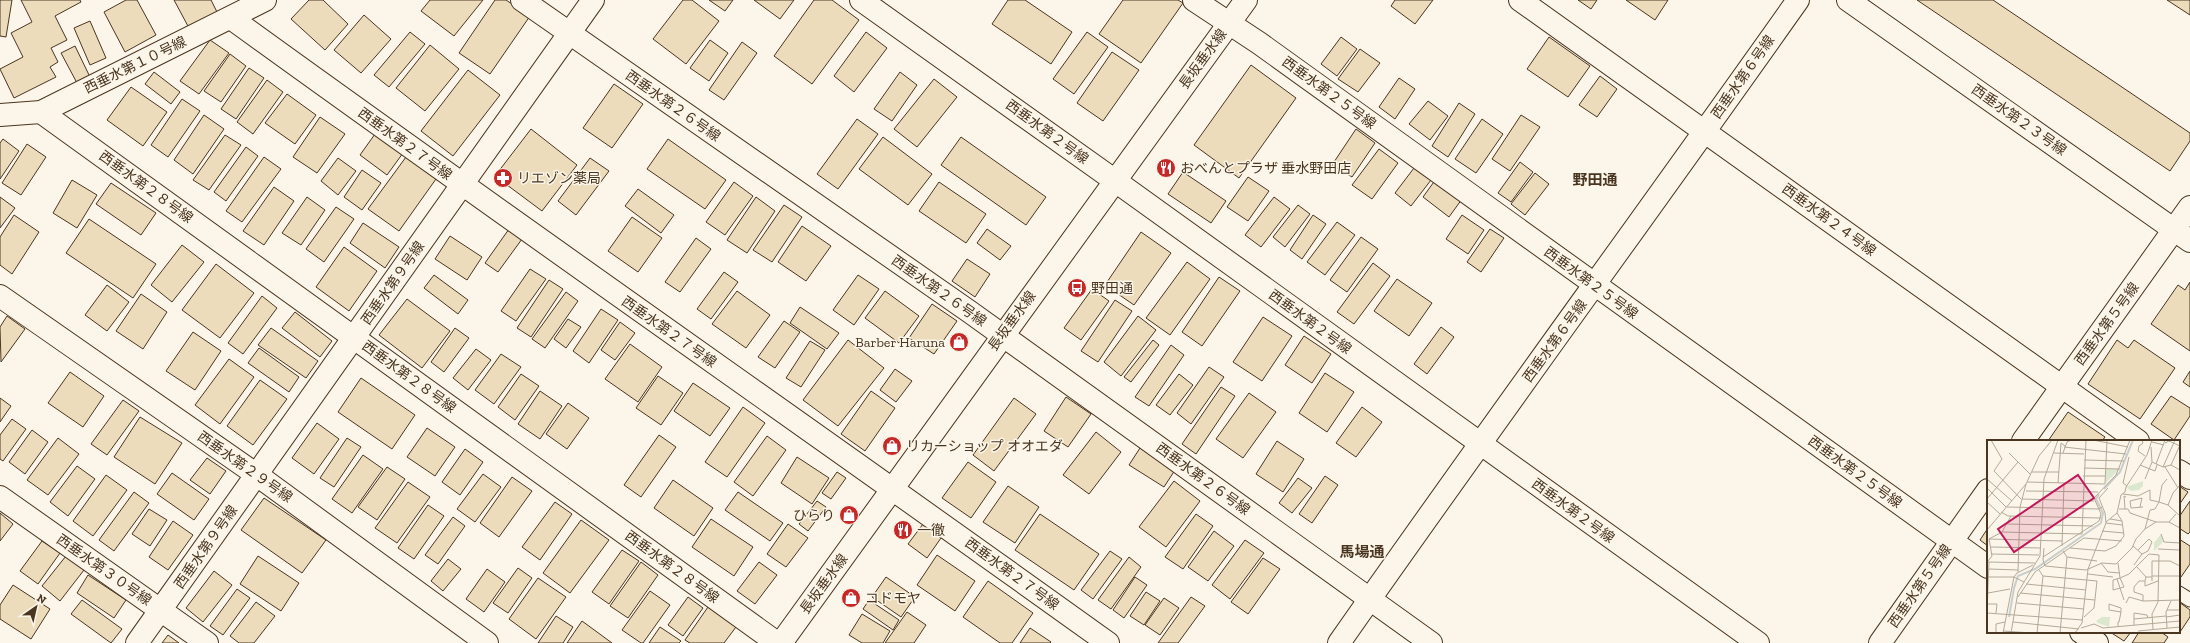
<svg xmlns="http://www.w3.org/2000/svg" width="2190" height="643" font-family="'Zilla Slab','Noto Sans JP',serif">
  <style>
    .building { fill: #ecdcbc; stroke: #4a3520 }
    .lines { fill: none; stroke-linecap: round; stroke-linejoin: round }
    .service-casing { stroke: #4a3520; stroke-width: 15 }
    .minor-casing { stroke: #4a3520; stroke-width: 24 }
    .tertiary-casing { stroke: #4a3520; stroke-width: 24 }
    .secondary-casing { stroke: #4a3520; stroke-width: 24 }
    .service { stroke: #fbf6e9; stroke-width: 13 }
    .minor { stroke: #fbf6e9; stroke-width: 22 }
    .tertiary { stroke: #fbf6e9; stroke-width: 22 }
    .secondary { stroke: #fbf6e9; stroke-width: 22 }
    .labels { text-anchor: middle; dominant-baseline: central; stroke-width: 3; stroke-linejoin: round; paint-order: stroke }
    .street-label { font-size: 14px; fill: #4a3520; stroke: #fbf6e9 }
    .poi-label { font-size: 14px; fill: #4a3520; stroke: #fbf6e9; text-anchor: start }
    .neighbourhood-label { font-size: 15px; font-weight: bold; fill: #4a3520; stroke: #fbf6e9 }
    .inset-river { fill: none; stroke: #c9cecd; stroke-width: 2 }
    .inset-road { fill: none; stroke: #b4a999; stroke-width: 1 }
    .view { fill: #c2185b; fill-opacity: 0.15; stroke: #c2185b; stroke-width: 2 }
    .inset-edge { fill: none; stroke: #4a3520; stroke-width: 2 }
  </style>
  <rect width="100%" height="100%" fill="#fbf6e9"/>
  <g class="building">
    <polygon points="0,0 12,0 6,37 0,36"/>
    <polygon points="21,0 80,0 81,2 55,16 67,40 51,48 58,62 50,67 56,77 14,98 0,69 23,57 11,33 32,22"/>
    <polygon points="126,0 137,0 156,35 125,52 104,12"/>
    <polygon points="174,0 211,0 218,14 189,28"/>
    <polygon points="309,0 323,0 348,24 325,50 291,19"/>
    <polygon points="430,0 483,0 454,36 421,11"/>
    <polygon points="495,0 506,0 530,16 490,74 459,53"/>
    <polygon points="683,0 692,0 719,21 686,64 653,39"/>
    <polygon points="709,0 733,0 725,11"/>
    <polygon points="754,0 794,0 780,19"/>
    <polygon points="814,0 832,0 859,20 812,84 774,56"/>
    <polygon points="1008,0 1025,0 1072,32 1051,64 992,24"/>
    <polygon points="1123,0 1178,0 1183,3 1141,63 1099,34"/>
    <polygon points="1395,0 1433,0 1415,24 1391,6"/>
    <polygon points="1578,0 1597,0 1591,9"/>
    <polygon points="1626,0 1668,0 1655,20"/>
    <polygon points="1917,0 1993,0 2190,133 2190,141 2170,171"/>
    <polygon points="2167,0 2190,0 2190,15"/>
    <polygon points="364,15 391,39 361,73 334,50"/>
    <polygon points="90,21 106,58 90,65 74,28"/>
    <polygon points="410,32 425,44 389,87 374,75"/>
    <polygon points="866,32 887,48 854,92 834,76"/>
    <polygon points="1087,32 1108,47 1074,94 1053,79"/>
    <polygon points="1341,37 1357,49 1337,76 1321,64"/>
    <polygon points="1549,37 1590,66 1568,97 1527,69"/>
    <polygon points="210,40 229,53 199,94 180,81"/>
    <polygon points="710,40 728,53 709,81 690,68"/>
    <polygon points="742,42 757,53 724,100 709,90"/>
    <polygon points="430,45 459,69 425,111 396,88"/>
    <polygon points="75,46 90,77 77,83 61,53"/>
    <polygon points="1360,49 1380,63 1358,92 1338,79"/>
    <polygon points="1112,52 1139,70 1103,121 1077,103"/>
    <polygon points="230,54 246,66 221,102 204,91"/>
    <polygon points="1251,65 1296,98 1239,178 1194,145"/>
    <polygon points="249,68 264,78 236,119 221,109"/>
    <polygon points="468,70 500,95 453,156 421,131"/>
    <polygon points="154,72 180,92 171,104 145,84"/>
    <polygon points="900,72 917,85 892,121 874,109"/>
    <polygon points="1600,76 1617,89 1597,117 1579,105"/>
    <polygon points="1399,78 1415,89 1395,119 1379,107"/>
    <polygon points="934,79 957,97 917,147 894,129"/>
    <polygon points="267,80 283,92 253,134 237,122"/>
    <polygon points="614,84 643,104 612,148 583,128"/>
    <polygon points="131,87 167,112 143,146 107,120"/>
    <polygon points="287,94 316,115 295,144 265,123"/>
    <polygon points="182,99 200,111 168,157 151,145"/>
    <polygon points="1428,101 1448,116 1430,140 1409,124"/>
    <polygon points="1459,103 1475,114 1448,157 1432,146"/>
    <polygon points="204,115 224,129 193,174 174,160"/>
    <polygon points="1521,115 1540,127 1510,171 1492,159"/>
    <polygon points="320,117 345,134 317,173 293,157"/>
    <polygon points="857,119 878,134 838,189 817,174"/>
    <polygon points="1482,119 1503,134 1476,173 1455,159"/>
    <polygon points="531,129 577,165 542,211 495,176"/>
    <polygon points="1356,129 1375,143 1352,177 1332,165"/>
    <polygon points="375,134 403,153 387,175 360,155"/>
    <polygon points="225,135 241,145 209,190 193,180"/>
    <polygon points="883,137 932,174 908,205 859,169"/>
    <polygon points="961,137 1046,197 1026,225 941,165"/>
    <polygon points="3,139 19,151 0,179 0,143"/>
    <polygon points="668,139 726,180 705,209 647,169"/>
    <polygon points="27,144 46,157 21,195 2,183"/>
    <polygon points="246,147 258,156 226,201 214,192"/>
    <polygon points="1379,149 1398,163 1372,199 1352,185"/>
    <polygon points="264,157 281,169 242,222 226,211"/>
    <polygon points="406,157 436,179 399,231 368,209"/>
    <polygon points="338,158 356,171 338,195 321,181"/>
    <polygon points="590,158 609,171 576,215 558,201"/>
    <polygon points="1520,162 1533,172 1511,202 1498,193"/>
    <polygon points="1414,168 1431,180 1411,206 1395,193"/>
    <polygon points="362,170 381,183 362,210 344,197"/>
    <polygon points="1183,172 1226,201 1211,223 1168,194"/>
    <polygon points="1535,173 1549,184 1525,215 1511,204"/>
    <polygon points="1248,177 1269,191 1248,221 1227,207"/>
    <polygon points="1436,179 1462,199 1449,217 1423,197"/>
    <polygon points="72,180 97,195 77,228 53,213"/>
    <polygon points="734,182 753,196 725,235 706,222"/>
    <polygon points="939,182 986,214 966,243 919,211"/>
    <polygon points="111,183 156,213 141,235 96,204"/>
    <polygon points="274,187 294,201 264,245 243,231"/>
    <polygon points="638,189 674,215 661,233 625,206"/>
    <polygon points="0,197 15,208 0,228"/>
    <polygon points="307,197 325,210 301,245 282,233"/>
    <polygon points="756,197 775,211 747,253 727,240"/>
    <polygon points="1274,197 1290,209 1261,247 1245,235"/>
    <polygon points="784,205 802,217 772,262 753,250"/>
    <polygon points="1298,205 1310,214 1285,247 1273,237"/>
    <polygon points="336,207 354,219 324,262 306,249"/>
    <polygon points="14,215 39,232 12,274 0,265 0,237"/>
    <polygon points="1313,215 1326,224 1302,259 1290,250"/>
    <polygon points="1462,215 1484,230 1468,254 1446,239"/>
    <polygon points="632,217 662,238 638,272 608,251"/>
    <polygon points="89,219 156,264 133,298 66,253"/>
    <polygon points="1337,222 1355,235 1325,275 1307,262"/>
    <polygon points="363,223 399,247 385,268 350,243"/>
    <polygon points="802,226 831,246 806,281 778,262"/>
    <polygon points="509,229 522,239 498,272 485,263"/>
    <polygon points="987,229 1011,246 1000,260 977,243"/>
    <polygon points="1490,229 1504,238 1481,272 1467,262"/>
    <polygon points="1141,232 1171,253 1134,305 1105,285"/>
    <polygon points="450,236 482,257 467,280 435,259"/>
    <polygon points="1361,237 1378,249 1347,292 1330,280"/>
    <polygon points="696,238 711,249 680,292 665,282"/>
    <polygon points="182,245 204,262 172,302 151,285"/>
    <polygon points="344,247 377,271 349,311 316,287"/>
    <polygon points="967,259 990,274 975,297 952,281"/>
    <polygon points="1187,262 1210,279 1170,335 1146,318"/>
    <polygon points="1373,263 1390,276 1354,324 1337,312"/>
    <polygon points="216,264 254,293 220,338 182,310"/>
    <polygon points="530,269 546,279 516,321 501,311"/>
    <polygon points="724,272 738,282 711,319 697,309"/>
    <polygon points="434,275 468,300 458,314 424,288"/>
    <polygon points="858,275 879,289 854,325 833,310"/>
    <polygon points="1219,277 1240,291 1202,346 1182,332"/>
    <polygon points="1397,279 1432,303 1409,336 1374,311"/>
    <polygon points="549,280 563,289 531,337 517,328"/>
    <polygon points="2190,282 2190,351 2151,324 2178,285 2185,290"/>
    <polygon points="107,285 129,302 107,331 85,315"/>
    <polygon points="1092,289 1109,301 1081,340 1064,328"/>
    <polygon points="737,291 770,315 746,348 712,324"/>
    <polygon points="885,291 919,316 899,343 865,318"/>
    <polygon points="566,292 578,301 545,348 532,339"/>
    <polygon points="141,294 167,312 143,349 116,331"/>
    <polygon points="262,296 277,308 243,354 228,343"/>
    <polygon points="407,299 450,331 422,368 379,335"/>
    <polygon points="1115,300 1132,311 1098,362 1081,351"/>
    <polygon points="932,304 957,321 934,354 909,338"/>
    <polygon points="800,307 839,333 827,349 790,323"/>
    <polygon points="601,309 618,320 589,363 573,351"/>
    <polygon points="295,312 332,341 320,357 282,328"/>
    <polygon points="7,316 25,329 1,362 0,327"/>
    <polygon points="1138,316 1156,330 1121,376 1104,362"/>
    <polygon points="1263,317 1292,336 1262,381 1233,362"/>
    <polygon points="568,319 581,327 566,348 554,339"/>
    <polygon points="784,321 800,332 775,368 758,357"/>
    <polygon points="620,322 635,333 615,360 601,350"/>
    <polygon points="1441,327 1454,337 1427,374 1414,364"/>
    <polygon points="271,328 318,361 306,378 258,345"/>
    <polygon points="455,328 469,338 444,372 431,362"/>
    <polygon points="193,332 221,351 195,390 166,371"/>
    <polygon points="1304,336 1331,354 1312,383 1285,365"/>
    <polygon points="848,340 884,368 838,426 803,400"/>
    <polygon points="1153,340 1159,345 1131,382 1124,377"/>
    <polygon points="2117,340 2128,348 2134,340 2175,368 2140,419 2088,384"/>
    <polygon points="810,341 825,350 801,387 786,378"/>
    <polygon points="630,344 662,367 638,402 605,379"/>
    <polygon points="1171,345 1184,355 1149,406 1135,397"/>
    <polygon points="259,348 299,377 289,392 248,363"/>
    <polygon points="476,349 491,360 468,390 453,378"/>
    <polygon points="501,354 521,367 494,404 475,390"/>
    <polygon points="229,359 254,377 220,424 195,405"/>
    <polygon points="1209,367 1224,377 1191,424 1177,413"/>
    <polygon points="895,369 912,381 896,402 880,390"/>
    <polygon points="2190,371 2190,387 2183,382"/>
    <polygon points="70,372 104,396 83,427 48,403"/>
    <polygon points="1325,373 1354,392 1327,432 1299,413"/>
    <polygon points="521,374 539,386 515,420 498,407"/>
    <polygon points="1179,374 1193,385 1170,415 1156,405"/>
    <polygon points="658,376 683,393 661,425 636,408"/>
    <polygon points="361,378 415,415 392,449 338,412"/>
    <polygon points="260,380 287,399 253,445 227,426"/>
    <polygon points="693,383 730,408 710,436 674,411"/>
    <polygon points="1221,387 1235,396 1196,454 1182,444"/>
    <polygon points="540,391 562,406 540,439 518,424"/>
    <polygon points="871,391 895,408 865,451 841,434"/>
    <polygon points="1249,393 1276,412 1243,458 1216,439"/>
    <polygon points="2171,396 2190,408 2190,416 2174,440 2151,424"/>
    <polygon points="1066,397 1091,414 1068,447 1044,431"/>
    <polygon points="0,398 11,406 0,422"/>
    <polygon points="1014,398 1036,414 994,471 973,455"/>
    <polygon points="123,400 139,411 107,455 91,444"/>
    <polygon points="568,403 589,418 567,449 546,434"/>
    <polygon points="743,407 765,423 727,477 705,462"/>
    <polygon points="1362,407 1382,422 1356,457 1336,443"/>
    <polygon points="2068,412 2105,437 2102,441 2048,441"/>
    <polygon points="140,417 182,443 155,484 114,457"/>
    <polygon points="12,419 26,429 3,461 0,459 0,435"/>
    <polygon points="317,423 339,439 314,474 292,458"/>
    <polygon points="427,428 455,447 435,476 407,457"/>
    <polygon points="32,430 48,442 25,474 9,462"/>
    <polygon points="1096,432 1121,452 1089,494 1063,475"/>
    <polygon points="659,435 676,447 641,497 624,485"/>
    <polygon points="767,436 786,450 753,496 734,482"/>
    <polygon points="58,438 79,454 48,495 27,480"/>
    <polygon points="347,438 361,447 334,487 320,478"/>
    <polygon points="1277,441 1304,459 1283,492 1256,474"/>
    <polygon points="1140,448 1175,470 1164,487 1129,465"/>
    <polygon points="465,449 483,462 460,495 442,482"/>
    <polygon points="363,455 383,469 352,513 332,499"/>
    <polygon points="797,457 829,478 812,504 781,483"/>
    <polygon points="207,458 226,471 210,494 190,480"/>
    <polygon points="968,462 996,482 971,518 942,498"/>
    <polygon points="77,466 95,479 68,516 50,502"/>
    <polygon points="387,467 405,479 377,520 358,507"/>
    <polygon points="837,472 846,478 831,499 822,493"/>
    <polygon points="172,473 209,499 194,520 157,494"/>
    <polygon points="483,474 501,487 475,522 457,509"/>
    <polygon points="106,475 127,490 93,536 73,521"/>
    <polygon points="1325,476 1338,485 1312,523 1299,514"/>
    <polygon points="512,477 532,491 499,537 480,523"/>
    <polygon points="1298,478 1312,488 1292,513 1279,503"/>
    <polygon points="673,480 713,508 694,536 654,508"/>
    <polygon points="1174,481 1200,501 1166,547 1139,527"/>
    <polygon points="408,482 430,497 397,543 375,528"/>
    <polygon points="1008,486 1039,507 1015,543 983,522"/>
    <polygon points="2179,486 2188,492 2179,505"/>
    <polygon points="134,492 149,503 114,551 99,540"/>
    <polygon points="738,492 783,523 770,541 725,510"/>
    <polygon points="264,498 326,540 302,573 241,530"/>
    <polygon points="817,501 826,507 808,531 799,524"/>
    <polygon points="2190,501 2190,532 2188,534 2179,528 2179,517"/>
    <polygon points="555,502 572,514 540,560 522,547"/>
    <polygon points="428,505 444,516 414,559 398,548"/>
    <polygon points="149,509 167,520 150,546 132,534"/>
    <polygon points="0,513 13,524 0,541"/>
    <polygon points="1040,514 1099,554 1074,590 1015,550"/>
    <polygon points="1196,514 1213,526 1183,569 1165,557"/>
    <polygon points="453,517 465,526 438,564 425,555"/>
    <polygon points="711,519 753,547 734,576 692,547"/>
    <polygon points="581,520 609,540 570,593 543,573"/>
    <polygon points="173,521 193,535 168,570 149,557"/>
    <polygon points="788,524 808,538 786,567 767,554"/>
    <polygon points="923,524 941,538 927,558 908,544"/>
    <polygon points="1988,528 1988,546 1980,540"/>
    <polygon points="1214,531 1234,546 1208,581 1188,567"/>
    <polygon points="2179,539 2190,546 2190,564 2181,577 2179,575"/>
    <polygon points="1245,540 1264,553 1230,599 1212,585"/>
    <polygon points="42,541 60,553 38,584 20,571"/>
    <polygon points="622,550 639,561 609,604 592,592"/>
    <polygon points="1110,551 1122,559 1093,599 1081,590"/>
    <polygon points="937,555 975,581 955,611 917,585"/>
    <polygon points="66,556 84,570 60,601 42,586"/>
    <polygon points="258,556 299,583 281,611 240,584"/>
    <polygon points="1129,557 1141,567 1111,609 1098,600"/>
    <polygon points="1263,558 1280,569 1248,614 1231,602"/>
    <polygon points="448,559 461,569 443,591 431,581"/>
    <polygon points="641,562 658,575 628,618 610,606"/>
    <polygon points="759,562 777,575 755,604 737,591"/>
    <polygon points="518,568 532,578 508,613 493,603"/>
    <polygon points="487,569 505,582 484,612 466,599"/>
    <polygon points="214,571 232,585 203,622 186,608"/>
    <polygon points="88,575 126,600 114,618 77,593"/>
    <polygon points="886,577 915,597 901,617 872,597"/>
    <polygon points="1135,577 1147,585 1124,618 1113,610"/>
    <polygon points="538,578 566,597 536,639 509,619"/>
    <polygon points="988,581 1033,613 1012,643 1000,643 963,617"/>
    <polygon points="13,585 50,609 31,639 0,619 0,605"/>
    <polygon points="237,589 250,598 223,635 210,626"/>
    <polygon points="650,591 670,605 643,643 641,643 622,630"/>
    <polygon points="1146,592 1160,601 1144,625 1130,616"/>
    <polygon points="688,597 703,608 683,636 668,625"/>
    <polygon points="1191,597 1205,606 1178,643 1158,643"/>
    <polygon points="1164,598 1179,608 1160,635 1145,625"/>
    <polygon points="82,600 122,629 111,643 71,614"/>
    <polygon points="869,600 899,620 893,630 863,609"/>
    <polygon points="256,602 275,616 254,643 239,643 230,636"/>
    <polygon points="2179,602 2190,610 2190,617 2180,632"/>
    <polygon points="708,607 736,627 724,643 690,643 685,640"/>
    <polygon points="907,612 926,625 914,643 885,643"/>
    <polygon points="862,614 890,631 883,643 862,643 849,635"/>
    <polygon points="556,616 573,627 563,643 538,643"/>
    <polygon points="582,621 612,643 567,643"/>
    <polygon points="660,627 681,641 679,643 649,643"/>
    <polygon points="1030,628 1051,642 1050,643 1020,643"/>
    <polygon points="2110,632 2131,632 2124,641"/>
    <polygon points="2139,632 2161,632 2168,637 2164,643 2132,643"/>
    <polygon points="168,635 179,643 162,643"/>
  </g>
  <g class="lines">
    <g class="service-casing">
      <polyline id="service" points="2179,593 2190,600"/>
    </g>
    <g class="minor-casing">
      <g id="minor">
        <polyline points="522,0 970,312 1431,643"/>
        <polyline points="1194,0 1259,43 1988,567"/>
        <polyline points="1520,0 2138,441"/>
        <polyline points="1848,0 2190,241"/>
        <path d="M231,18C522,229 817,434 1108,643"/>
        <polyline points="41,112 777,643"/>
        <polyline points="0,115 41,112 265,0"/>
        <polyline points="1114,180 1758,643"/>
        <polyline points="0,296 257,475 487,643"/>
        <polyline points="2023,441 2190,207"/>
        <polyline points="2179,471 2190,478"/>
        <polyline points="0,497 207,643"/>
        <polyline points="2081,632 2097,643"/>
        <polyline points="137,643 593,0"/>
        <path d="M1339,643C1490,427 1646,215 1798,0"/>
        <polyline points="1880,643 1988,490"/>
      </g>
    </g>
    <g class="tertiary-casing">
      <polyline id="tertiary" points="861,0 1114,180"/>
    </g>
    <g class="secondary-casing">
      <polyline id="secondary" points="781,643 1246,0"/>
    </g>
    <use href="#service" class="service"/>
    <use href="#minor" class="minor"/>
    <use href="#tertiary" class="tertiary"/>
    <use href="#secondary" class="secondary"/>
  </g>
  <defs>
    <g id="restaurant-disc" transform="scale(1)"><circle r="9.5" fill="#c62828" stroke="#fbf6e9"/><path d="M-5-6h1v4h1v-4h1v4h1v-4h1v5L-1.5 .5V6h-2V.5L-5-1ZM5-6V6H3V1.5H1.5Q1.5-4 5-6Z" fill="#fff"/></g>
    <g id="pharmacy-disc" transform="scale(1)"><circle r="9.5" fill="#c62828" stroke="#fbf6e9"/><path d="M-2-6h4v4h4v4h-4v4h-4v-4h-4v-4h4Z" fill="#fff"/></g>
    <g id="bus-disc" transform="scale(1)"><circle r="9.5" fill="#c62828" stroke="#fbf6e9"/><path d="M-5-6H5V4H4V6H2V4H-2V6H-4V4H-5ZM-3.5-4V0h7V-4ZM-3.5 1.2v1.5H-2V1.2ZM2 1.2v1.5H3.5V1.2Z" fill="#fff"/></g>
    <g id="shop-disc" transform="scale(1)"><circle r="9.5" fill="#c62828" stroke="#fbf6e9"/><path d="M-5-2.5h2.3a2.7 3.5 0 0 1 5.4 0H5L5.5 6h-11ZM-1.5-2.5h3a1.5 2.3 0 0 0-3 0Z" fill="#fff"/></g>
  </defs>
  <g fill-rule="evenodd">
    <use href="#restaurant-disc" x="1166" y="168"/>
    <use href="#pharmacy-disc" x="503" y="178"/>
    <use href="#bus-disc" x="1077" y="288"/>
    <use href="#shop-disc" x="959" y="342"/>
    <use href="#shop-disc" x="892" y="446"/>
    <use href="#shop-disc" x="849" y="515"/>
    <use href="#restaurant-disc" x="903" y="530"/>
    <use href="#shop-disc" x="851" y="598"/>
  </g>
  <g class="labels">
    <g class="street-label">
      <text transform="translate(1203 59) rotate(-54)">長坂垂水線</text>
      <text transform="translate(135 65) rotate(-26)">西垂水第１０号線</text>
      <text transform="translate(1743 77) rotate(-55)">西垂水第６号線</text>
      <text transform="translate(1329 93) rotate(36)">西垂水第２５号線</text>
      <text transform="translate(673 106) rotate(35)">西垂水第２６号線</text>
      <text transform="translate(2019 120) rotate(35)">西垂水第２３号線</text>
      <text transform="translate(1047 132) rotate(36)">西垂水第２号線</text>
      <text transform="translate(405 144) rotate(36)">西垂水第２７号線</text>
      <text transform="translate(146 187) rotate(36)">西垂水第２８号線</text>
      <text transform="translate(1829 220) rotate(36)">西垂水第２４号線</text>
      <text transform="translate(393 283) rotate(-55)">西垂水第９号線</text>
      <text transform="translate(1591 283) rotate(36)">西垂水第２５号線</text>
      <text transform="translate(939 291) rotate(35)">西垂水第２６号線</text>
      <text transform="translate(1012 321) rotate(-54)">長坂垂水線</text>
      <text transform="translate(1310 322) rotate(36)">西垂水第２号線</text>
      <text transform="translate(2107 324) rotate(-54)">西垂水第５号線</text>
      <text transform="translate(669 332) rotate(35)">西垂水第２７号線</text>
      <text transform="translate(1555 341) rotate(-54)">西垂水第６号線</text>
      <text transform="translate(409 377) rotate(36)">西垂水第２８号線</text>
      <text transform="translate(245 467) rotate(35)">西垂水第２９号線</text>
      <text transform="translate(1855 472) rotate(36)">西垂水第２５号線</text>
      <text transform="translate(1203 479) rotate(36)">西垂水第２６号線</text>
      <text transform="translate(1573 511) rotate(36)">西垂水第２号線</text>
      <text transform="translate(206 547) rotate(-55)">西垂水第９号線</text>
      <text transform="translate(672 567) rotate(36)">西垂水第２８号線</text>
      <text transform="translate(104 570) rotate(35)">西垂水第３０号線</text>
      <text transform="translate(1012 574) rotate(36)">西垂水第２７号線</text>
      <text transform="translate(824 584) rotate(-54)">長坂垂水線</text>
      <text transform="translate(1920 586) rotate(-55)">西垂水第５号線</text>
    </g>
    <g class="poi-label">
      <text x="1180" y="168">おべんとプラザ 垂水野田店</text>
      <text x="517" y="178">リエゾン薬局</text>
      <text x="1091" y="288">野田通</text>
      <text x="945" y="342" text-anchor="end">Barber Haruna</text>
      <text x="906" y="446">リカーショップ オオエダ</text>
      <text x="835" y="515" text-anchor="end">ひらり</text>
      <text x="917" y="530">一徹</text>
      <text x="865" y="598">コドモヤ</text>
    </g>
    <g class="neighbourhood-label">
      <text x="1595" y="180">野田通</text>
      <text x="1362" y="552">馬場通</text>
    </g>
  </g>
  <g transform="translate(1987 440)">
    <rect width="193" height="193" fill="#fbf6e9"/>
    <path d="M119,29H132L119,43ZM156,41V46L152,50L144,51L139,47ZM174,94L176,102L167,111V103ZM115,177H123L122,187L111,183L109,181Z" fill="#dce7d0"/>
    <path class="inset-river" d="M117,49L133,32L146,0M22,177L27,148L31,136L48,129L114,83L116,73L109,59L112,54"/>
    <path class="inset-road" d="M4,0L15,19L7,31L34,59M106,0L141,7M188,0L176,27L184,25L193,30M155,1L156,3L152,6L151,11L158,16M165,2L177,5M178,3L182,1L193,6M77,7L139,14M164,7L165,22L176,27M22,13L43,34M67,13L97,14M76,13L80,2L84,0M97,20L137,21M169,24L178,0M153,25L168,31L170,25M184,25L193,5M178,27L191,48M97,28L133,29M45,32H72M96,36H118M0,39L25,61M158,39L165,22M40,42L118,44M71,43L74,3L78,6M118,44L120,0M140,46L136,43L142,17M0,48L19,67M39,51L111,52M136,54L151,56L163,50V60L172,62L175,45L180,39M0,59L31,22M35,59L107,61M0,62L13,74M181,65L193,76M20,67L112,69L115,67M144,68L143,61L155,58L153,67M144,68L156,67M132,69H141L143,73L169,82M138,69L137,56L139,57M14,72L21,76L114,78M123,79L135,81M119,82L130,73L134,55L138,52L139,47L160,15L165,0M182,82L193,88M119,83L135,85M20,84L106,86M158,89L163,70L168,69L172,62L181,65L186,53L193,45M0,90L39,44L52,16L65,0M115,91L137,93M15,92L95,94L99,0M174,94L177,102L193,103M2,99L75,101M2,99L15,92L24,76M75,106L77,43M146,106L155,114L161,111M4,107L54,108M57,108L56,120L58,126L99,130L115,123L129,124L145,108L149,99L158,89L169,82H182L189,74M83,108L118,111L129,106L137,96L135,81L130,73M171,109L193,110M151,110L162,99L165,102L161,111M76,111L80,117L110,121M4,114L52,115M56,117L112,81L114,74L107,58L129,35L143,0M1,121L5,116L2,99M1,122L48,123M114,123L121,132L133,133M131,123L133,138L137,147L126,150V140L133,138L142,134L162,114L172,115L171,162M147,125L155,114M150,127L159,137M2,129L31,130M52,130L56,136L110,141L107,168L97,177M31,132L33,67L39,44M101,134L126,137M165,136H193M0,137H27L37,142M165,137V121H183L193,126M130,139L137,160M158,141L159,137H165V141M39,144L99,150M1,153L23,149M33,153L108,160M31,157L48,132L97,98L135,101M156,161V155L147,152V147L152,141H158V146L171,141M30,163L97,169M139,163L142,157L156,161L193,160M1,164H10L9,173M180,170H193M0,172L2,122M0,173L96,180M179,177L193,175M147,179L179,176M26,182L92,189M147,185V173L160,175L161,178M131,186V182H132L134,172V168L122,164V170L134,172M94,188L107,184L116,188L193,181M180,188L179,172L184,161M166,189L165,174L171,162M16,191L44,193M151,191L193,187M9,193V184L18,182M16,193L27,137L30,133L46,125M24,193L31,152L53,116L57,39L71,0M50,193L56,136M73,193L80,117M88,193L95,183L101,129L119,83L118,73L112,58L121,48"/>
    <path class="view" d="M91,35L107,58L27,112L11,89Z"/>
    <rect width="193" height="193" class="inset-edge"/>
  </g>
  <g transform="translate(36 607) rotate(34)" stroke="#fbf6e9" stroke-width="3" paint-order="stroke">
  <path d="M0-3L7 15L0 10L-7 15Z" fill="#4a3520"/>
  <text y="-6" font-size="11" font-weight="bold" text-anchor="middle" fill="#4a3520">N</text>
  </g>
</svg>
